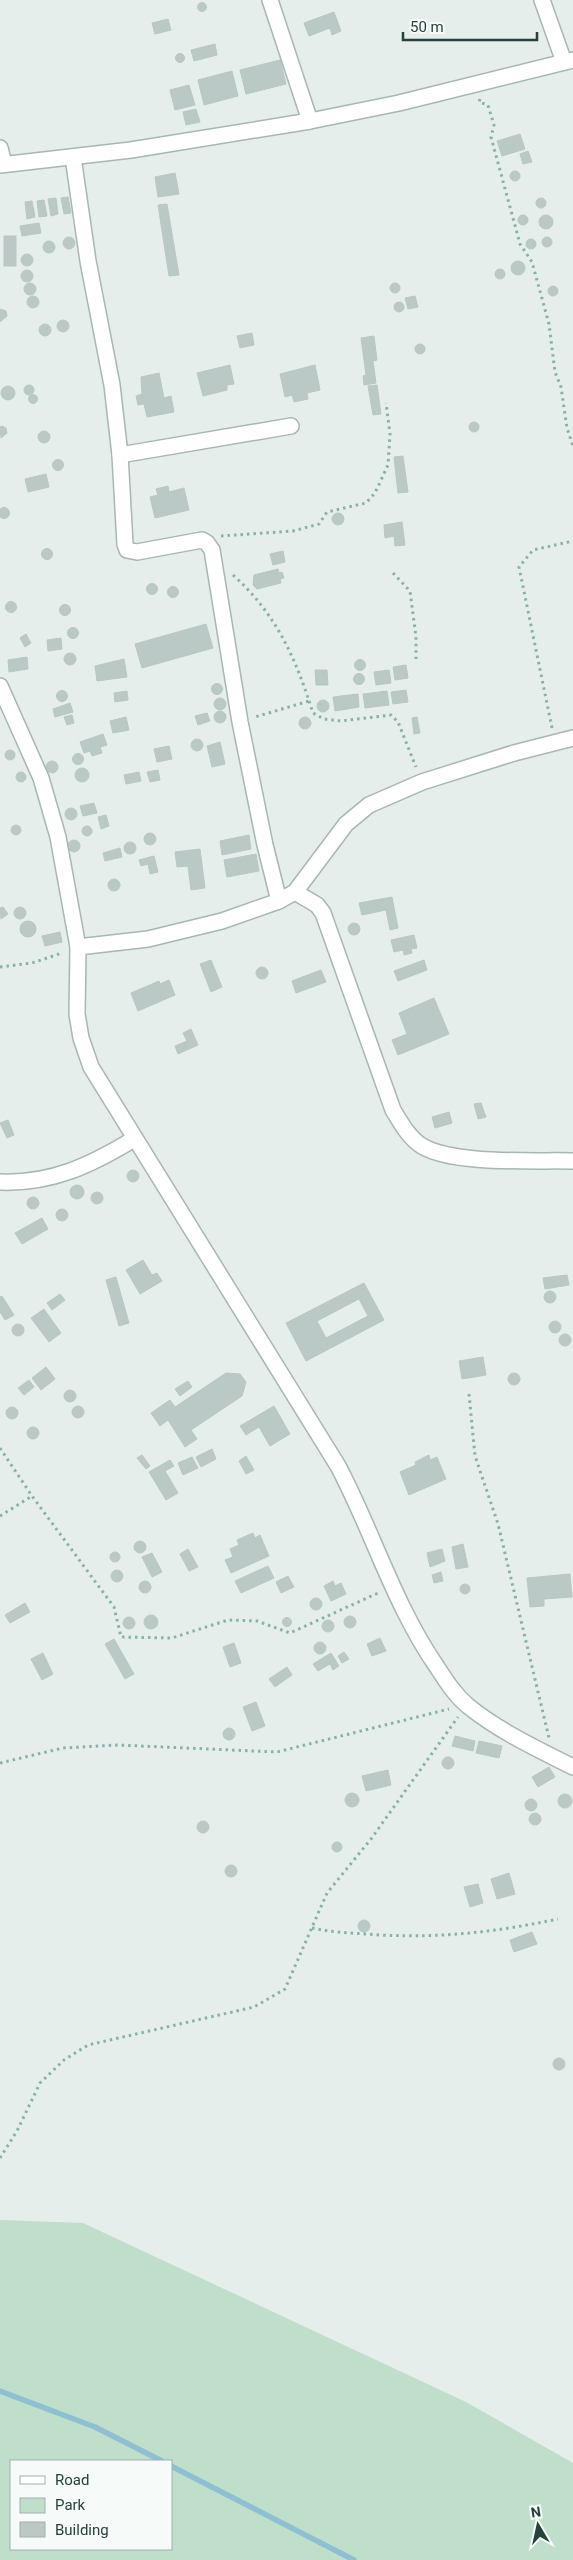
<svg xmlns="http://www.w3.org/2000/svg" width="573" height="2560" font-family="Roboto,sans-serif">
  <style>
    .green { fill: #bfdfcb; fill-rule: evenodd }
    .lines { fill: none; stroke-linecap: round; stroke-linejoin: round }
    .stream { stroke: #8ec0d2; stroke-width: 5.5 }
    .building { fill: #bac9c5; stroke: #b7c8c3; fill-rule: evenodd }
    .minor-casing { stroke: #a7b7b3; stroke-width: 18 }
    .path { stroke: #86b2a9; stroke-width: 3; stroke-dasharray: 2.5 4; stroke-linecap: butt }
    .minor { stroke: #fff; stroke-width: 15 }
  </style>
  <rect width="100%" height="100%" fill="#e5eeeb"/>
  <path class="green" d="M0,2220L83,2223L466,2402L573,2463V2560H0ZM11,2461H171V2549H11Z"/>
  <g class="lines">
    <g class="stream">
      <polyline points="0,2391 95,2427 162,2461"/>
      <polyline points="171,2466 354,2560"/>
    </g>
  </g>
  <g class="building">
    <circle cx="202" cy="7" r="4.5"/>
    <polygon points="334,12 341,31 332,35 330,28 309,36 304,23"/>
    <polygon points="168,19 171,30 155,34 152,23"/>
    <polygon points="215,44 217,55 194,61 191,50"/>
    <circle cx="180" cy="58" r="4.5"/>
    <polygon points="280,60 286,84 246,94 240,70"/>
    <polygon points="232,71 238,96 204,105 198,80"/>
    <polygon points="189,85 195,105 175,110 170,90"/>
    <polygon points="196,109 200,122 186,125 183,112"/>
    <polygon points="520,134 525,149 502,156 497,141"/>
    <polygon points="528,151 532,162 523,164 520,154"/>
    <circle cx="515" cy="176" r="5"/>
    <polygon points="175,173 179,194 158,197 155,177"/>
    <polygon points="68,197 71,213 64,214 61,198"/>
    <circle cx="541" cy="203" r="5"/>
    <polygon points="56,198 58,214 51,216 48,199"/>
    <polygon points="44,200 47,216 39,217 37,201"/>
    <polygon points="32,201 35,217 27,219 25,202"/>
    <polygon points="167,204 179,275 169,276 158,205"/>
    <circle cx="523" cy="220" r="5"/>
    <circle cx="546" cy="222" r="7"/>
    <polygon points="39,223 41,233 22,236 20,226"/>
    <rect x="4" y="236" width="12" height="30"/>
    <circle cx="547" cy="242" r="5"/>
    <circle cx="69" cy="243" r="6"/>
    <circle cx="531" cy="244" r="5"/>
    <circle cx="49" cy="247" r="6"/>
    <circle cx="27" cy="260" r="6"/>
    <circle cx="518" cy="268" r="7"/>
    <circle cx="500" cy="274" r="5"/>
    <circle cx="27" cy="276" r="6"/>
    <circle cx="395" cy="288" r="5"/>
    <circle cx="30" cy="289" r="6"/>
    <circle cx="553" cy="291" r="5"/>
    <circle cx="33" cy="302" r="6"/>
    <polygon points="415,296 418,307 408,309 405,298"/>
    <circle cx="399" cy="307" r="5"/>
    <polygon points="0,309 6,311 7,316 0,322"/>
    <circle cx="63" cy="326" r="6"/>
    <circle cx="45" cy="330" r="6"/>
    <polygon points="252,333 254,345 240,348 237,336"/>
    <polygon points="374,336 377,360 373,361 376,383 364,385 363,376 366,375 361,338"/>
    <circle cx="420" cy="349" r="5"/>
    <polygon points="230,365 234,384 227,385 227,390 203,396 197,373"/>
    <polygon points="315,365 320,390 307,393 308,399 294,402 292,395 285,397 280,374"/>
    <polygon points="159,373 164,398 171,396 174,412 147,417 144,404 138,405 136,396 142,394 141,377"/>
    <polygon points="377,385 381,414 373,415 368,386"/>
    <circle cx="29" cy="390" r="5"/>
    <circle cx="8" cy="393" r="7"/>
    <circle cx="33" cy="399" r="4.5"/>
    <circle cx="474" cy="427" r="5"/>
    <polygon points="2,426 6,428 7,433 1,438 0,427"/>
    <circle cx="44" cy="437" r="6"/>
    <polygon points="403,456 408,492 398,493 394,457"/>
    <circle cx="58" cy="465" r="5.5"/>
    <polygon points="46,474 49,487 28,492 25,479"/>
    <polygon points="168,486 169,492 184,488 189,510 155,518 150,497 158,495 156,489"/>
    <circle cx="4" cy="513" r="5.5"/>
    <circle cx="338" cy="519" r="6"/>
    <polygon points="402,522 405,545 395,546 394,536 385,538 384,525"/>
    <circle cx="47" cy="554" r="5.5"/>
    <polygon points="283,551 285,562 273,565 270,554"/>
    <polygon points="278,569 279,573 282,572 284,578 280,579 281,583 257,589 253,585 254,575"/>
    <circle cx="152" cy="589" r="5.5"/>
    <circle cx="173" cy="592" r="5.5"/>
    <circle cx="11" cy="607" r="5.5"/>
    <circle cx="65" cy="610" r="5.5"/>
    <polygon points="206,624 213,648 142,668 135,644"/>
    <circle cx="73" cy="633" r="5.5"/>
    <polygon points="26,634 31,643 25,647 20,638"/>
    <polygon points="61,638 62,649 48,651 47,640"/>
    <circle cx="70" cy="659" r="6"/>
    <polygon points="27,657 28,669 9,672 8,660"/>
    <polygon points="124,659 127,677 97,681 95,666"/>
    <circle cx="360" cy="665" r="5.5"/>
    <polygon points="406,665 408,678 395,680 393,667"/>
    <polygon points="315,670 327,670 328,685 316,685"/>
    <polygon points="389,670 391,683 376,685 374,672"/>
    <circle cx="359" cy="679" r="5.5"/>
    <circle cx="217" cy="689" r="5.5"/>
    <polygon points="406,690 408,702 393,704 391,692"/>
    <circle cx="62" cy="696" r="5.5"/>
    <polygon points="127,691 128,700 115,702 114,693"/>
    <polygon points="387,691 389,705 365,708 363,694"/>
    <polygon points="358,694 359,707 335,711 333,697"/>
    <circle cx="220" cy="704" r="6"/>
    <circle cx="323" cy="706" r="6"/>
    <polygon points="70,703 73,712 55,717 53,709"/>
    <circle cx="220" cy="717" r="6"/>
    <polygon points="207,713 210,721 198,725 195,716"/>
    <polygon points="72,715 74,723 67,725 64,717"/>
    <polygon points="126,717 129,730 113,733 110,721"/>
    <polygon points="417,717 420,733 414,734 412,718"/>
    <circle cx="305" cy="723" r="6"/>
    <polygon points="103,734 107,745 100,747 102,753 92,756 90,751 84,753 80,742"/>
    <circle cx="197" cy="745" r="6"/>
    <polygon points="220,742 225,764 212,767 207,746"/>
    <polygon points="169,746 172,759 157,762 154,749"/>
    <circle cx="10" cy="755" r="5"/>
    <circle cx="78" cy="759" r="5.5"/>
    <circle cx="52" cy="767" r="6"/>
    <circle cx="82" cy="775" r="7"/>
    <polygon points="158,770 160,780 150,782 147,772"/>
    <circle cx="21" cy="777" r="5"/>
    <polygon points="139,772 141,781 126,784 124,775"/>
    <polygon points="94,803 97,813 83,816 80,806"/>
    <circle cx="71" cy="814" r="6"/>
    <polygon points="106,815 109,826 101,829 98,817"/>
    <circle cx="16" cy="830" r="5"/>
    <circle cx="87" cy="831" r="5"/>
    <circle cx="150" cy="839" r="6"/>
    <polygon points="249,835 251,849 222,855 220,841"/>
    <circle cx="74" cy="846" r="6"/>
    <circle cx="130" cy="848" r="6"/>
    <polygon points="120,848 122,857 105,861 103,853"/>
    <polygon points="200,849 205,888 191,890 188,866 177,867 175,852"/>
    <polygon points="256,854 259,871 227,877 224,860"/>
    <polygon points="154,856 158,872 150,874 148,864 141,866 139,860"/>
    <circle cx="114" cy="885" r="6"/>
    <polygon points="392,897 398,928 390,930 386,910 362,915 359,903"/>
    <polygon points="3,907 8,914 1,919 0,908"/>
    <circle cx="20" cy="913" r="6"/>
    <circle cx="28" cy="929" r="8"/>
    <circle cx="354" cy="929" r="6"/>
    <polygon points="60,932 62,942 45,946 42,936"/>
    <polygon points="414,935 417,948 411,949 412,953 404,955 403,950 394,952 391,940"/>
    <polygon points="211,960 222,987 211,992 200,964"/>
    <polygon points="424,960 427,970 398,981 394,971"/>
    <circle cx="262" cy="973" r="6"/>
    <polygon points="321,970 326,982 296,993 292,981"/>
    <polygon points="169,980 175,995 138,1011 131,993 159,981 160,984"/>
    <polygon points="434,998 449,1034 398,1055 392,1040 407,1034 399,1013"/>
    <polygon points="191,1029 198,1045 178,1054 175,1046 187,1041 183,1033"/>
    <polygon points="481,1103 486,1117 478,1119 474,1104"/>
    <polygon points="449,1112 452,1123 435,1128 432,1117"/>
    <polygon points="8,1120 14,1135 7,1138 0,1123"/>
    <circle cx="133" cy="1176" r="6"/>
    <circle cx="77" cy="1192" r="7"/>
    <circle cx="97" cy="1198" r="6"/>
    <circle cx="33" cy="1203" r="6"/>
    <circle cx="62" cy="1215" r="6"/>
    <polygon points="42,1218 48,1229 22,1244 15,1233"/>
    <polygon points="143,1260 152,1275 157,1273 162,1281 140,1294 126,1270"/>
    <polygon points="567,1275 569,1285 545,1289 543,1278"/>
    <polygon points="116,1277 129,1323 119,1326 106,1280"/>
    <path d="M364,1283L384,1320L306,1361L286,1323ZM359,1299L368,1316L326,1338L317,1321Z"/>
    <circle cx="550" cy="1297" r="6"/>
    <polygon points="60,1294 65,1300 52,1310 47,1303"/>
    <polygon points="2,1296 14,1315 5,1320 0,1312 0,1297"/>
    <polygon points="44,1309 61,1333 49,1342 31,1318"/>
    <circle cx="555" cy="1327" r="6"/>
    <circle cx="18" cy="1330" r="6"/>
    <circle cx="565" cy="1340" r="6"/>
    <polygon points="483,1357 486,1375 462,1379 459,1361"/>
    <polygon points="46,1367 55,1379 41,1390 32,1378"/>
    <polygon points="226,1373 240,1374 246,1382 242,1396 191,1430 197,1439 185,1447 168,1420 160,1426 151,1413 170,1400 175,1407"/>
    <circle cx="514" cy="1379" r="6"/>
    <polygon points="29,1380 34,1387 24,1395 18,1388"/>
    <polygon points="188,1381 192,1387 180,1396 175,1389"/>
    <circle cx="70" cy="1396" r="6"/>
    <circle cx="78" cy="1412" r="6"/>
    <polygon points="274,1406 290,1434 270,1446 259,1427 246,1435 240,1426"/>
    <circle cx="12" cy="1413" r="6"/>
    <circle cx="33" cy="1433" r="6"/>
    <polygon points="212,1449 216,1459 201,1467 196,1457"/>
    <polygon points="142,1455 150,1466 146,1469 137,1458"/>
    <polygon points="429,1455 430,1460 437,1457 446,1479 409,1495 400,1472 416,1465 415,1462"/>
    <polygon points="246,1456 254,1470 246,1474 239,1461"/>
    <polygon points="192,1457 198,1468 183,1475 178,1463"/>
    <polygon points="170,1460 174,1466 165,1471 178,1493 166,1500 149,1472"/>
    <polygon points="253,1533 255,1538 260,1535 269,1556 231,1573 225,1560 233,1557 230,1549 239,1545 237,1540"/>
    <circle cx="140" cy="1547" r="6"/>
    <polygon points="463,1544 468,1567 456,1569 452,1547"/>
    <polygon points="188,1549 198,1567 189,1571 180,1554"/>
    <polygon points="442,1549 445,1561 430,1567 427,1553"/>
    <circle cx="115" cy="1557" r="5"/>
    <polygon points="152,1553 162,1572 152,1577 142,1557"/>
    <polygon points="268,1566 274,1578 241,1593 235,1581"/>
    <circle cx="117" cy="1576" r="6"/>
    <polygon points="441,1572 443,1581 434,1583 432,1575"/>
    <polygon points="570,1574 572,1597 544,1599 544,1606 530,1607 527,1578"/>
    <polygon points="288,1576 294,1587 281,1593 276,1582"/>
    <circle cx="145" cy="1587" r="6"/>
    <polygon points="333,1581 335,1586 341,1583 346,1594 331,1601 324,1586"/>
    <circle cx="465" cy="1589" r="5"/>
    <circle cx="316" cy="1604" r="6"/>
    <polygon points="25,1603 30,1612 10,1623 5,1615"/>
    <circle cx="151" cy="1622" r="7"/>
    <circle cx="350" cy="1622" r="6"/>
    <circle cx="129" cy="1623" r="6"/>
    <circle cx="287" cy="1622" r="4.5"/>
    <circle cx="328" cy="1626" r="6"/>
    <polygon points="380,1638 386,1651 372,1656 367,1644"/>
    <polygon points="114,1639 134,1674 125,1679 105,1644"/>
    <circle cx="320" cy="1648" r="6"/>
    <polygon points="234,1643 241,1663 230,1667 223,1647"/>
    <polygon points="344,1652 349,1659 342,1663 338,1656"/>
    <polygon points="43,1653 53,1674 42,1680 31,1659"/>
    <polygon points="331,1653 339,1666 333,1670 330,1664 318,1671 313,1664"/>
    <polygon points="287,1667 292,1675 275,1687 269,1679"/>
    <polygon points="256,1702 265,1726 252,1731 243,1707"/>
    <circle cx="229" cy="1734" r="6"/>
    <polygon points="455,1736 475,1741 473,1751 452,1746"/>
    <polygon points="479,1741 502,1746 499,1758 476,1753"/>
    <circle cx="448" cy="1763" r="6"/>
    <polygon points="549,1767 555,1777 538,1787 532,1777"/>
    <polygon points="388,1770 391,1785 366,1791 362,1776"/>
    <circle cx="352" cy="1800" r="7"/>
    <circle cx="565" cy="1801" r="7"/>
    <circle cx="531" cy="1805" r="6"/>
    <circle cx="535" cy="1819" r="6"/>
    <circle cx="203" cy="1827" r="6"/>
    <circle cx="337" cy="1847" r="5"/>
    <circle cx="231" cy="1871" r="6"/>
    <polygon points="509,1873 515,1894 497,1899 491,1879"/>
    <polygon points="478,1884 483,1903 470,1907 464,1887"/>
    <circle cx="364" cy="1926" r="6"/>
    <polygon points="532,1932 537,1944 514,1952 510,1940"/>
    <circle cx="559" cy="2064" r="6"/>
  </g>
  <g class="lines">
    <g class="minor-casing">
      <g id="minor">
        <polyline points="270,0 310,121"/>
        <polyline points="542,0 564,62"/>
        <polyline points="0,148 4,164"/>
        <polyline points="73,157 88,261 112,385 120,455 125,544 127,550 137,552 202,540 207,543 212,550 240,722 265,845 279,901"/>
        <polyline points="0,165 131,150 310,121 399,103 573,60"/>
        <polyline points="120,455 291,426"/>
        <path d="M0,686L41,778L58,837L78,947L77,1014L81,1038L91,1067L338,1466C373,1532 394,1605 437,1667C446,1681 455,1695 468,1706C499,1731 537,1749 573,1767"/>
        <path d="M295,892L317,905L323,913L393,1110C401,1123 409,1138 422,1146C454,1165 534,1160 573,1161"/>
        <polyline points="78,947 148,939 222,921 279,901 295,892 346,824 369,805 422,782 514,753 573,738"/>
        <path d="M0,1182C52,1184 91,1165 134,1139"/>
      </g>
    </g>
    <g class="path">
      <polyline points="480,99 479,102 488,105 494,125 491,137 520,244 532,262 549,324 555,372 561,387 567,428 573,446"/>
      <polyline points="221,536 293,531 319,524 327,512 366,503 375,493 388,465 390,434 386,403"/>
      <polyline points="393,573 410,591 416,637 416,659"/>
      <path d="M233,575C273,611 293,652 309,701L255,717"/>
      <polyline points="309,701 313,713 324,719 341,721 391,715 398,722 416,767"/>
      <polyline points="552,728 519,567 533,550 573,541"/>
      <polyline points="0,967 32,963 62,953"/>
      <polyline points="469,1394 475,1456 498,1524 549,1738"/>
      <polyline points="0,1448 32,1496 114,1607 121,1637 172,1638 228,1620 257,1621 290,1633 378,1593"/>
      <polyline points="0,1516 32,1496"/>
      <polyline points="0,1763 63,1748 118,1745 277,1752 449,1709"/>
      <path d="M312,1928C335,1933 357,1933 380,1935C445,1938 495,1932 558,1919"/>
      <polyline points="0,2158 17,2131 40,2083 64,2060 88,2045 254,2007 285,1989 327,1893 371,1839 458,1717"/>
    </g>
    <use href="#minor" class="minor"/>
  </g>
  <rect x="10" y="2460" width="162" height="90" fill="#f6faf9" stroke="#a2b0ad"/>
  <rect x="20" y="2476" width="25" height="8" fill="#ffffff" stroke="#a2b0ad"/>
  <text x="55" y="2485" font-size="15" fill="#24413c">Road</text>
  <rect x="20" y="2498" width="25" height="15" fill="#bfdfcb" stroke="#a2b0ad"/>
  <text x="55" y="2510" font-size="15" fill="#24413c">Park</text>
  <rect x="20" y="2522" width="25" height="15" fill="#bac9c5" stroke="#a2b0ad"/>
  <text x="55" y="2535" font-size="15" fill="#24413c">Building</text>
  <g transform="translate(538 2525) rotate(351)" stroke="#f6faf9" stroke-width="4" paint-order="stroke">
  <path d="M0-4L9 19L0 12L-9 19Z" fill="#24413c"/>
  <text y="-8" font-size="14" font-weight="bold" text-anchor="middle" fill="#24413c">N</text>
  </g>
  <path d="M403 32v8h134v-8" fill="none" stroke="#24413c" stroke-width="2.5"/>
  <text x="410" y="32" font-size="15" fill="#24413c" stroke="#f6faf9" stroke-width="4" paint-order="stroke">50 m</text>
</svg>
